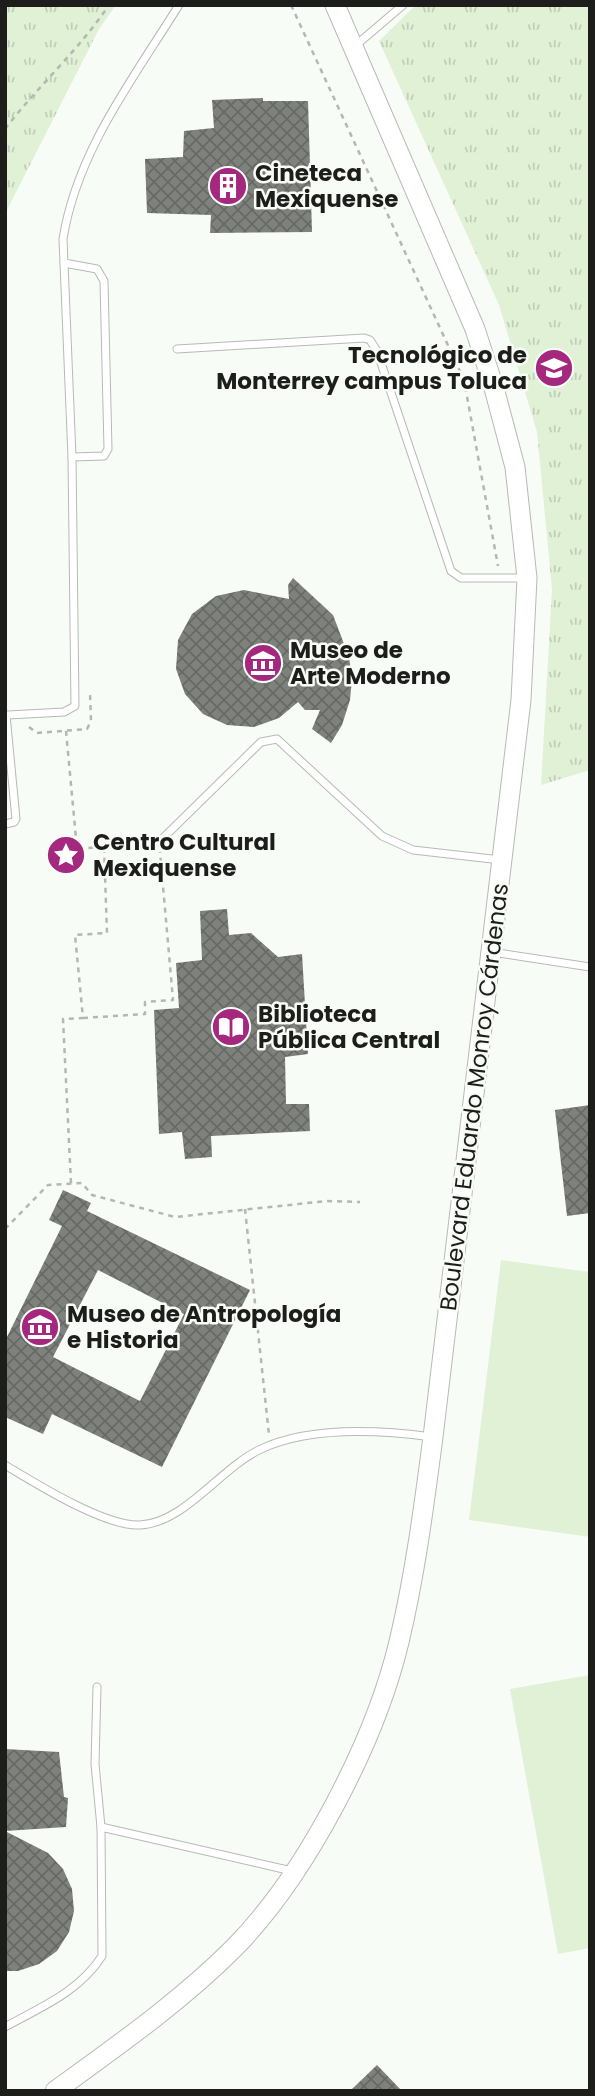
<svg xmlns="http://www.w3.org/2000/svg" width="595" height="2096" font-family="Poppins,sans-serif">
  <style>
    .green { fill: #e0f1d6 }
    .park { fill: url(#park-tufts) }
    .building { fill: url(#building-cross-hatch); fill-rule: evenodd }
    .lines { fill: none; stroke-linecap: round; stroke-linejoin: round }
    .lane-casing { stroke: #b6bab4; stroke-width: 9 }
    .secondary-casing { stroke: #b6bab4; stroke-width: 21 }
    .path { stroke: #b4b7b2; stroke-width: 2.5; stroke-dasharray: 5 5; stroke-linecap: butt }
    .lane { stroke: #fff; stroke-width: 7 }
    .secondary { stroke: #fff; stroke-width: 19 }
    .labels { text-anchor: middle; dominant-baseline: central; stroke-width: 5; stroke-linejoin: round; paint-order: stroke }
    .poi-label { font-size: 23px; font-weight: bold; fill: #1d1e1c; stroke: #f8fcf6; text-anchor: start }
    .street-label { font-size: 23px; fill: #1d1e1c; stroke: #f8fcf6 }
  </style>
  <defs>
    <pattern id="park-tufts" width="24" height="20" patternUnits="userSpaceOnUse" patternTransform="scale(1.75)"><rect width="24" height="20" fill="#e0f1d6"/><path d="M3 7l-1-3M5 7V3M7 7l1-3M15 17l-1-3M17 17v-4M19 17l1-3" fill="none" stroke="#c0ceb7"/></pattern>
    <pattern id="building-cross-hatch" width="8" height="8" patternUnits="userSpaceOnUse" patternTransform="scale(1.75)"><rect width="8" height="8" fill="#7e817c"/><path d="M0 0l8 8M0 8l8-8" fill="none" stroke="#676965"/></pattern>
  </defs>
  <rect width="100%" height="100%" fill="#f8fcf6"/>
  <g class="green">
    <polygon points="501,1260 590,1272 590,1537 469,1520"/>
    <polygon points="590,1675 590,1948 558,1954 510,1689"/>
  </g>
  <g class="park">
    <polygon points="5,5 116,5 99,29 5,214"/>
    <polygon points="416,5 590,5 590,770 541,785 552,589 537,432 499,305 379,41"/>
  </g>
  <g class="building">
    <polygon points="263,98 263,101 308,101 312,232 210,233 211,215 147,213 145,159 183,157 184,131 214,128 212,100"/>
    <polygon points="293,578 333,615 349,657 352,678 350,700 342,725 331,743 312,729 320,710 305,710 298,702 279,718 254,727 227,725 203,714 185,694 176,669 178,640 192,614 216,596 244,590 289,599 288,585"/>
    <polygon points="227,909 229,935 251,933 278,957 302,954 308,1054 285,1057 286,1104 309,1104 310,1131 211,1136 212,1157 185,1159 182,1132 159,1134 154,1010 179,1008 176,963 202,960 200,911"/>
    <polygon points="590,1105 590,1213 567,1216 555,1110"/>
    <path d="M63,1190L91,1203L87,1211L250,1290L162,1467L52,1414L43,1434L5,1417V1341L62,1226L49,1220ZM98,1270L184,1314L140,1401L53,1357Z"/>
    <polygon points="5,1749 59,1752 64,1797 68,1798 66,1827 5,1831"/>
    <polygon points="5,1831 48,1853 63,1869 72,1889 74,1911 69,1932 57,1951 39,1964 18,1971 5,1971"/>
    <polygon points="377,2065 402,2091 350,2091"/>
  </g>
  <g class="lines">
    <g class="lane-casing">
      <g id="lane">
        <polyline points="355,46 403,5"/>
        <polyline points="64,263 97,269 104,281 108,449 104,456 72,457"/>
        <polyline points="177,349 364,338 370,340 377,351 451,571 461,578 527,578"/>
        <path d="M8,715L64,712L75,706L72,457L63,239C77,151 133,79 179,5"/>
        <polyline points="5,824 14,822 16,819 6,715"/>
        <polyline points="159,842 261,742 277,739 382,836 413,850 501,860"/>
        <polyline points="492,952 590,967"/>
        <path d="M5,1465C35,1483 105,1527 140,1525C184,1523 220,1469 259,1450C308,1426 380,1430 432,1437"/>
        <polyline points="97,1687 95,1764 101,1827"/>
        <path d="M5,2027C41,2007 79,1992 102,1956L101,1827L292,1871"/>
      </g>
    </g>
    <g class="secondary-casing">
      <path id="secondary" d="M55,2091C117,2046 180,2002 234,1948C306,1875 375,1742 399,1642C415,1575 424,1506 433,1437L521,700L527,578L515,467L494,388L475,329L335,5"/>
    </g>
    <g class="path">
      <polyline points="291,5 464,380 498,566"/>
      <path d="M5,129C38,86 79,50 109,5"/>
      <polyline points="29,727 37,733 87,729 91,721 90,693"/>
      <polyline points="66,731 77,849 148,843"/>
      <polyline points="83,1018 145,1014 145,1002 173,1000 160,852"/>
      <polyline points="71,1183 63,1019 83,1018 75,935 107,933 104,846"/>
      <polyline points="245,1209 269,1435"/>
      <polyline points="5,1229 48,1185 82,1183 92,1195 175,1217 327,1201 360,1202"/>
    </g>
    <use href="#lane" class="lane"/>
    <use href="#secondary" class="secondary"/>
  </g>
  <defs>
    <g id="building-disc" transform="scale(2.0125)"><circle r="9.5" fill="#a4287d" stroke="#f8fcf6"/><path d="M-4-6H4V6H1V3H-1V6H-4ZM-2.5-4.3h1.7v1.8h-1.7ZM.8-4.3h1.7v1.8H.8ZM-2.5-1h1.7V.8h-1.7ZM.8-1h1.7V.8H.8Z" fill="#fff"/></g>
    <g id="university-disc" transform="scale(2.0125)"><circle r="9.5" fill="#a4287d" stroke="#f8fcf6"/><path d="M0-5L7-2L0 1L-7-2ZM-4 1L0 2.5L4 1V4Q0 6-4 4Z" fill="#fff"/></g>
    <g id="museum-disc" transform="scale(2.0125)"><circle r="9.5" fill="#a4287d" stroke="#f8fcf6"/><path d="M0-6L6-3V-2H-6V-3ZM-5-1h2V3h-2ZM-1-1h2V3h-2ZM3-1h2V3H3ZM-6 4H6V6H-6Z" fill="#fff"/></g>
    <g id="sight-disc" transform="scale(2.0125)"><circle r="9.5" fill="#a4287d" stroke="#f8fcf6"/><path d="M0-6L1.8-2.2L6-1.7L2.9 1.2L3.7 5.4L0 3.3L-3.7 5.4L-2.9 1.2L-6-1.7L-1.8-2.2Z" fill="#fff"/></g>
    <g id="library-disc" transform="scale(2.0125)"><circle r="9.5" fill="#a4287d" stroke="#f8fcf6"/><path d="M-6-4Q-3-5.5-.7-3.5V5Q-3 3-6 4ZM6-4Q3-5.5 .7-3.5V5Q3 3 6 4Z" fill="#fff"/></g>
  </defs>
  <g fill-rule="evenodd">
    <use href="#building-disc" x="228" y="186"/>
    <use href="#university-disc" x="554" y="368"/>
    <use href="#museum-disc" x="263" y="663"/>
    <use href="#sight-disc" x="66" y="855"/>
    <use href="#library-disc" x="231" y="1027"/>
    <use href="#museum-disc" x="40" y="1327"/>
  </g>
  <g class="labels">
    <g class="poi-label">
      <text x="255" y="173">Cineteca<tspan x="255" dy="26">Mexiquense</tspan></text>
      <text x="527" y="355" text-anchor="end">Tecnológico de<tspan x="527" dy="26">Monterrey campus Toluca</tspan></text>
      <text x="290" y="650">Museo de<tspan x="290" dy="26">Arte Moderno</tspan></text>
      <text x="93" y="842">Centro Cultural<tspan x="93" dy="26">Mexiquense</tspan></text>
      <text x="258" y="1014">Biblioteca<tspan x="258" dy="26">Pública Central</tspan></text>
      <text x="67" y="1314">Museo de Antropología<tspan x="67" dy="26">e Historia</tspan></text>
    </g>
    <g class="street-label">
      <text transform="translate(474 1097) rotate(-83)">Boulevard Eduardo Monroy Cárdenas</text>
    </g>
  </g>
  <rect width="595" height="2096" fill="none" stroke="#1d1e1c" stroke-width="14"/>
</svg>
